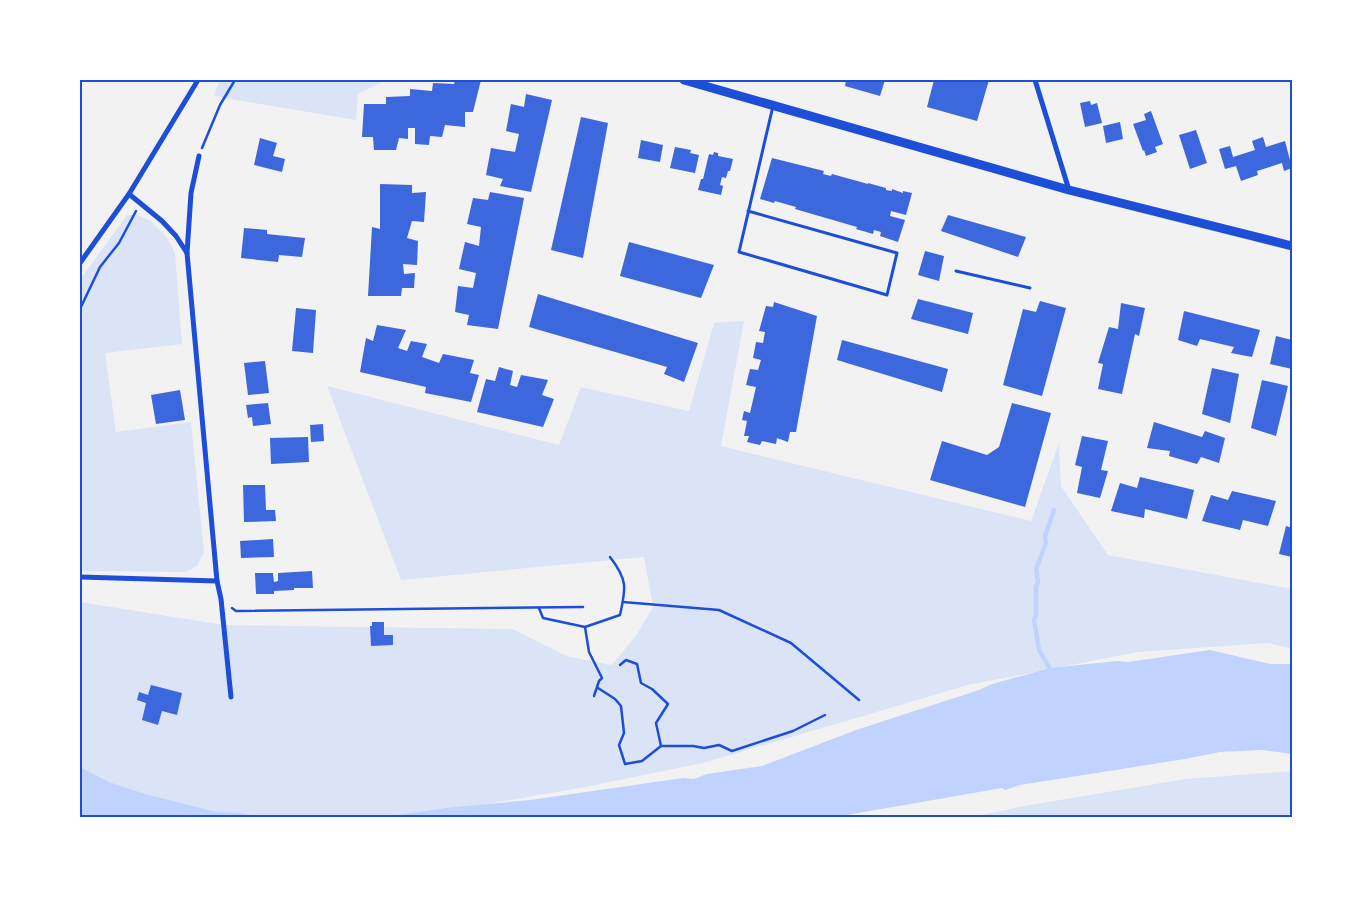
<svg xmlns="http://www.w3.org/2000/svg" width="1372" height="897" font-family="'Asap Condensed',sans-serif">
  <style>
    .green { fill: #dbe4f7 }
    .water { fill: #bfd3fe }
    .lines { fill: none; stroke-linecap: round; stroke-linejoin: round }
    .stream { stroke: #bfd3fe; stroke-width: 4.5 }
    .building { fill: #3d67dc }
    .path { stroke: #1d4ed8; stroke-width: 2.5 }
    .service { stroke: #1d4ed8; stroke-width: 3 }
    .minor { stroke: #1d4ed8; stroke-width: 5 }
    .secondary { stroke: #1d4ed8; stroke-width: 9 }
    .neatline { fill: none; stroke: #1d4ed8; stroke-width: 2 }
  </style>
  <rect width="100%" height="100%" fill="#f2f2f2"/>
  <g class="green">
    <polygon points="220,80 386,80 358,94 356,120 224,98 214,95"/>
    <polygon points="127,215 138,215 151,221 166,236 175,253 182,344 105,353 116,432 191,422 204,552 197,566 186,572 80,571 80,280"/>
    <polygon points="744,321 721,446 1031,521 1059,443 1061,486 1108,555 1292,589 1292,649 1268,643 1138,652 968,685 703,763 580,788 423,815 379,817 213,817 80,778 80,602 224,625 513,629 566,656 612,665 637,634 653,607 644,557 401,580 327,386 559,445 581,387 689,411 714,323"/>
    <polygon points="1292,771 1292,817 972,817 1024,806 1185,779"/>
  </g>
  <g class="water">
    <polygon points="1210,650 1270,664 1292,664 1292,754 1263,750 1220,752 1185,759 1020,785 1005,790 1002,788 835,817 382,817 446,808 530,800 683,778 694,779 707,774 762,766 856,730 979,690 992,684 1050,668 1117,661 1128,662"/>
    <polygon points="80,767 109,782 142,793 216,812 239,813 262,817 80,817"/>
  </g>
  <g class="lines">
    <polyline class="stream" points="1052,673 1039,650 1034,619 1036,616 1036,587 1038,582 1036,569 1046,543 1045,536 1054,510"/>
  </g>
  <g class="building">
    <polygon points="455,80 481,80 473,112 465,112 465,127 445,125 442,137 430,136 429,145 415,144 415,128 408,128 408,139 399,138 396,150 374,150 373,137 362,137 364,104 386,104 386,97 410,96 410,89 432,91 433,83 454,84"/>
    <polygon points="846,80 885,80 880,96 845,86"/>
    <polygon points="934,80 989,80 977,121 927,107"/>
    <polygon points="526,94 552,100 531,192 500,186 503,179 486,175 491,148 515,152 519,134 506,131 511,104 524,107"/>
    <polygon points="1090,101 1091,105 1097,103 1102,123 1085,127 1080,103"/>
    <polygon points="1151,111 1163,144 1155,147 1157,152 1146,156 1144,150 1143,151 1133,124 1146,120 1144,114"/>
    <polygon points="581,117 608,123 583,258 551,250"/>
    <polygon points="1120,122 1123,139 1106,143 1103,126"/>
    <polygon points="1196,130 1207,163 1190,169 1179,135"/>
    <polygon points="1263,137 1266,147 1285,141 1292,168 1284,171 1282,163 1257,171 1258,175 1241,181 1236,166 1225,169 1219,149 1230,146 1233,157 1255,150 1252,141"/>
    <polygon points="260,138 277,143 273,156 285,159 282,172 254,165"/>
    <polygon points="641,140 663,145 660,162 638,158"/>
    <polygon points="675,147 691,150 690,153 699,155 695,173 670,168"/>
    <polygon points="714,152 718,153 718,156 733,159 730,171 728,171 726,178 722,177 720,185 723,186 721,195 698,190 701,179 703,179 709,154 713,155"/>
    <polygon points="772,158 824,171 823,174 831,176 832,174 868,184 868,183 886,188 886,190 892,191 892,189 903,193 903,191 912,193 906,215 891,211 890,216 905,220 898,242 880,236 881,232 874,230 873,234 856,229 857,227 795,209 796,207 775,201 774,203 760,199"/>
    <polygon points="380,184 412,185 412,193 426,192 424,222 412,221 407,238 418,241 417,265 403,264 404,274 415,273 414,288 402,288 401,296 368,296 372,227 380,229"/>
    <polygon points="490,192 524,198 498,329 467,325 469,315 455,312 458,286 473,288 476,273 459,269 465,242 479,246 481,227 467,224 473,198 488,200"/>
    <polygon points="948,215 1026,237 1018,257 941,231"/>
    <polygon points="244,228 267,230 267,234 305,238 302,257 279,255 278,262 241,258"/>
    <polygon points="629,242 714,265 701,298 620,276"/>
    <polygon points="925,251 944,256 939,281 918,275"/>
    <polygon points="538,294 698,343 684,382 664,374 667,367 529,327"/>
    <polygon points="918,299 973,313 968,334 911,319"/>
    <polygon points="1040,301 1066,308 1042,396 1003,385 1023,309 1036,312"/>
    <polygon points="774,302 817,316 796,432 790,432 788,442 777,438 776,444 762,441 760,445 747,442 749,436 744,436 747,421 742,420 744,411 750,413 756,387 746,385 750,369 758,370 761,360 753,358 756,342 763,343 765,332 759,331 766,306 773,307"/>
    <polygon points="1121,303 1145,308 1139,336 1135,334 1122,394 1098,389 1103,364 1098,363 1109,327 1118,329"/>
    <polygon points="296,308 316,310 313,353 292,351"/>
    <polygon points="1184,311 1260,330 1252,357 1231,353 1234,347 1200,339 1197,346 1178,340"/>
    <polygon points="377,325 406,330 398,348 407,351 411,341 427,344 422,357 439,363 443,354 474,360 470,373 479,375 471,402 425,393 426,387 360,372 366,338 373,341"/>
    <polygon points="1276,336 1292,340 1292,369 1270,364"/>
    <polygon points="842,340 948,369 942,392 837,360"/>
    <polygon points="265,361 269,393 248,395 244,363"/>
    <polygon points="499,367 513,371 510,385 517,387 521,375 548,380 542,395 554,399 543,427 477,412 486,379 495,381"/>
    <polygon points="1212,368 1239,374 1230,423 1202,414"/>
    <polygon points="1262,380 1288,386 1276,436 1251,428"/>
    <polygon points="180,390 185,420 156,424 151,395"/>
    <polygon points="268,403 271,424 253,426 252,417 248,418 246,405"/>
    <polygon points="1012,403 1051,413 1025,507 930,480 942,441 987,455 999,447"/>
    <polygon points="1154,422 1202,437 1205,431 1225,438 1219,463 1201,457 1197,464 1169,456 1170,451 1147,448"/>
    <polygon points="323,424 324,441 311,442 310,425"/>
    <polygon points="1082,436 1108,441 1101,470 1108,471 1100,498 1077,493 1082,467 1075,465"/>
    <polygon points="308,437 309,462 271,464 270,438"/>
    <polygon points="1140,477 1194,490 1187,519 1145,509 1144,518 1111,511 1120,483 1137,488"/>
    <polygon points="243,485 265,485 266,510 275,510 276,521 244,522"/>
    <polygon points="1232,491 1276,501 1268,526 1243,520 1240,530 1202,521 1211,495 1228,500"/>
    <polygon points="1286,526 1292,528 1292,557 1279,554"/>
    <polygon points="273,539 274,557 241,558 240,541"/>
    <polygon points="312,571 313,588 294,588 294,590 274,591 274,594 256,594 255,573 273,573 274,582 278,581 278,573"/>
    <polygon points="372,622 384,622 384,635 393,635 393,645 371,646 370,626 372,626"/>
    <polygon points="151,685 182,693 177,715 162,711 158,725 142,720 146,703 137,700 139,692 148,695"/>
  </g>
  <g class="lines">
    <g class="path">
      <polyline points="202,148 220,105 235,80"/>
      <polyline points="80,309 100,267 119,243 136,211"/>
      <polyline points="623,602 719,610 791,643 859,700"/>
      <polyline points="232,608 236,611 583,607"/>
      <path d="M539,608L543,618L585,627L620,615C626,588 628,580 610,557"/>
      <polyline points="585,627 589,652 602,678 599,681 594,696"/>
      <polyline points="620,665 626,660 637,664 641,683 652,689 668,704 656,723 661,746"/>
      <polyline points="598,688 615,699 621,706 624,733 619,745 625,764 642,761 661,746 693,746 704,748 719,745 732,751 793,731 825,715"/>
    </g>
    <g class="service">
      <polyline points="748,211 897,253 887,295 739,252 773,106"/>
      <polyline points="956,271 1030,288"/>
    </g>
    <g class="minor">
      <polyline points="1035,80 1069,190"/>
      <polyline points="199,156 191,193 187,253 217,581 221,599 231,697"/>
      <polyline points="129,194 162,221 176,236 187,253"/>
      <polyline points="80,263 129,194 198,80"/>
      <polyline points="80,577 217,581"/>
    </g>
    <polyline class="secondary" points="684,80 1069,190 1292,246"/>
  </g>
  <rect width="1372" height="897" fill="none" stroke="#ffffff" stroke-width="162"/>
  <rect x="81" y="81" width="1210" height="735" class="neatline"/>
</svg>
